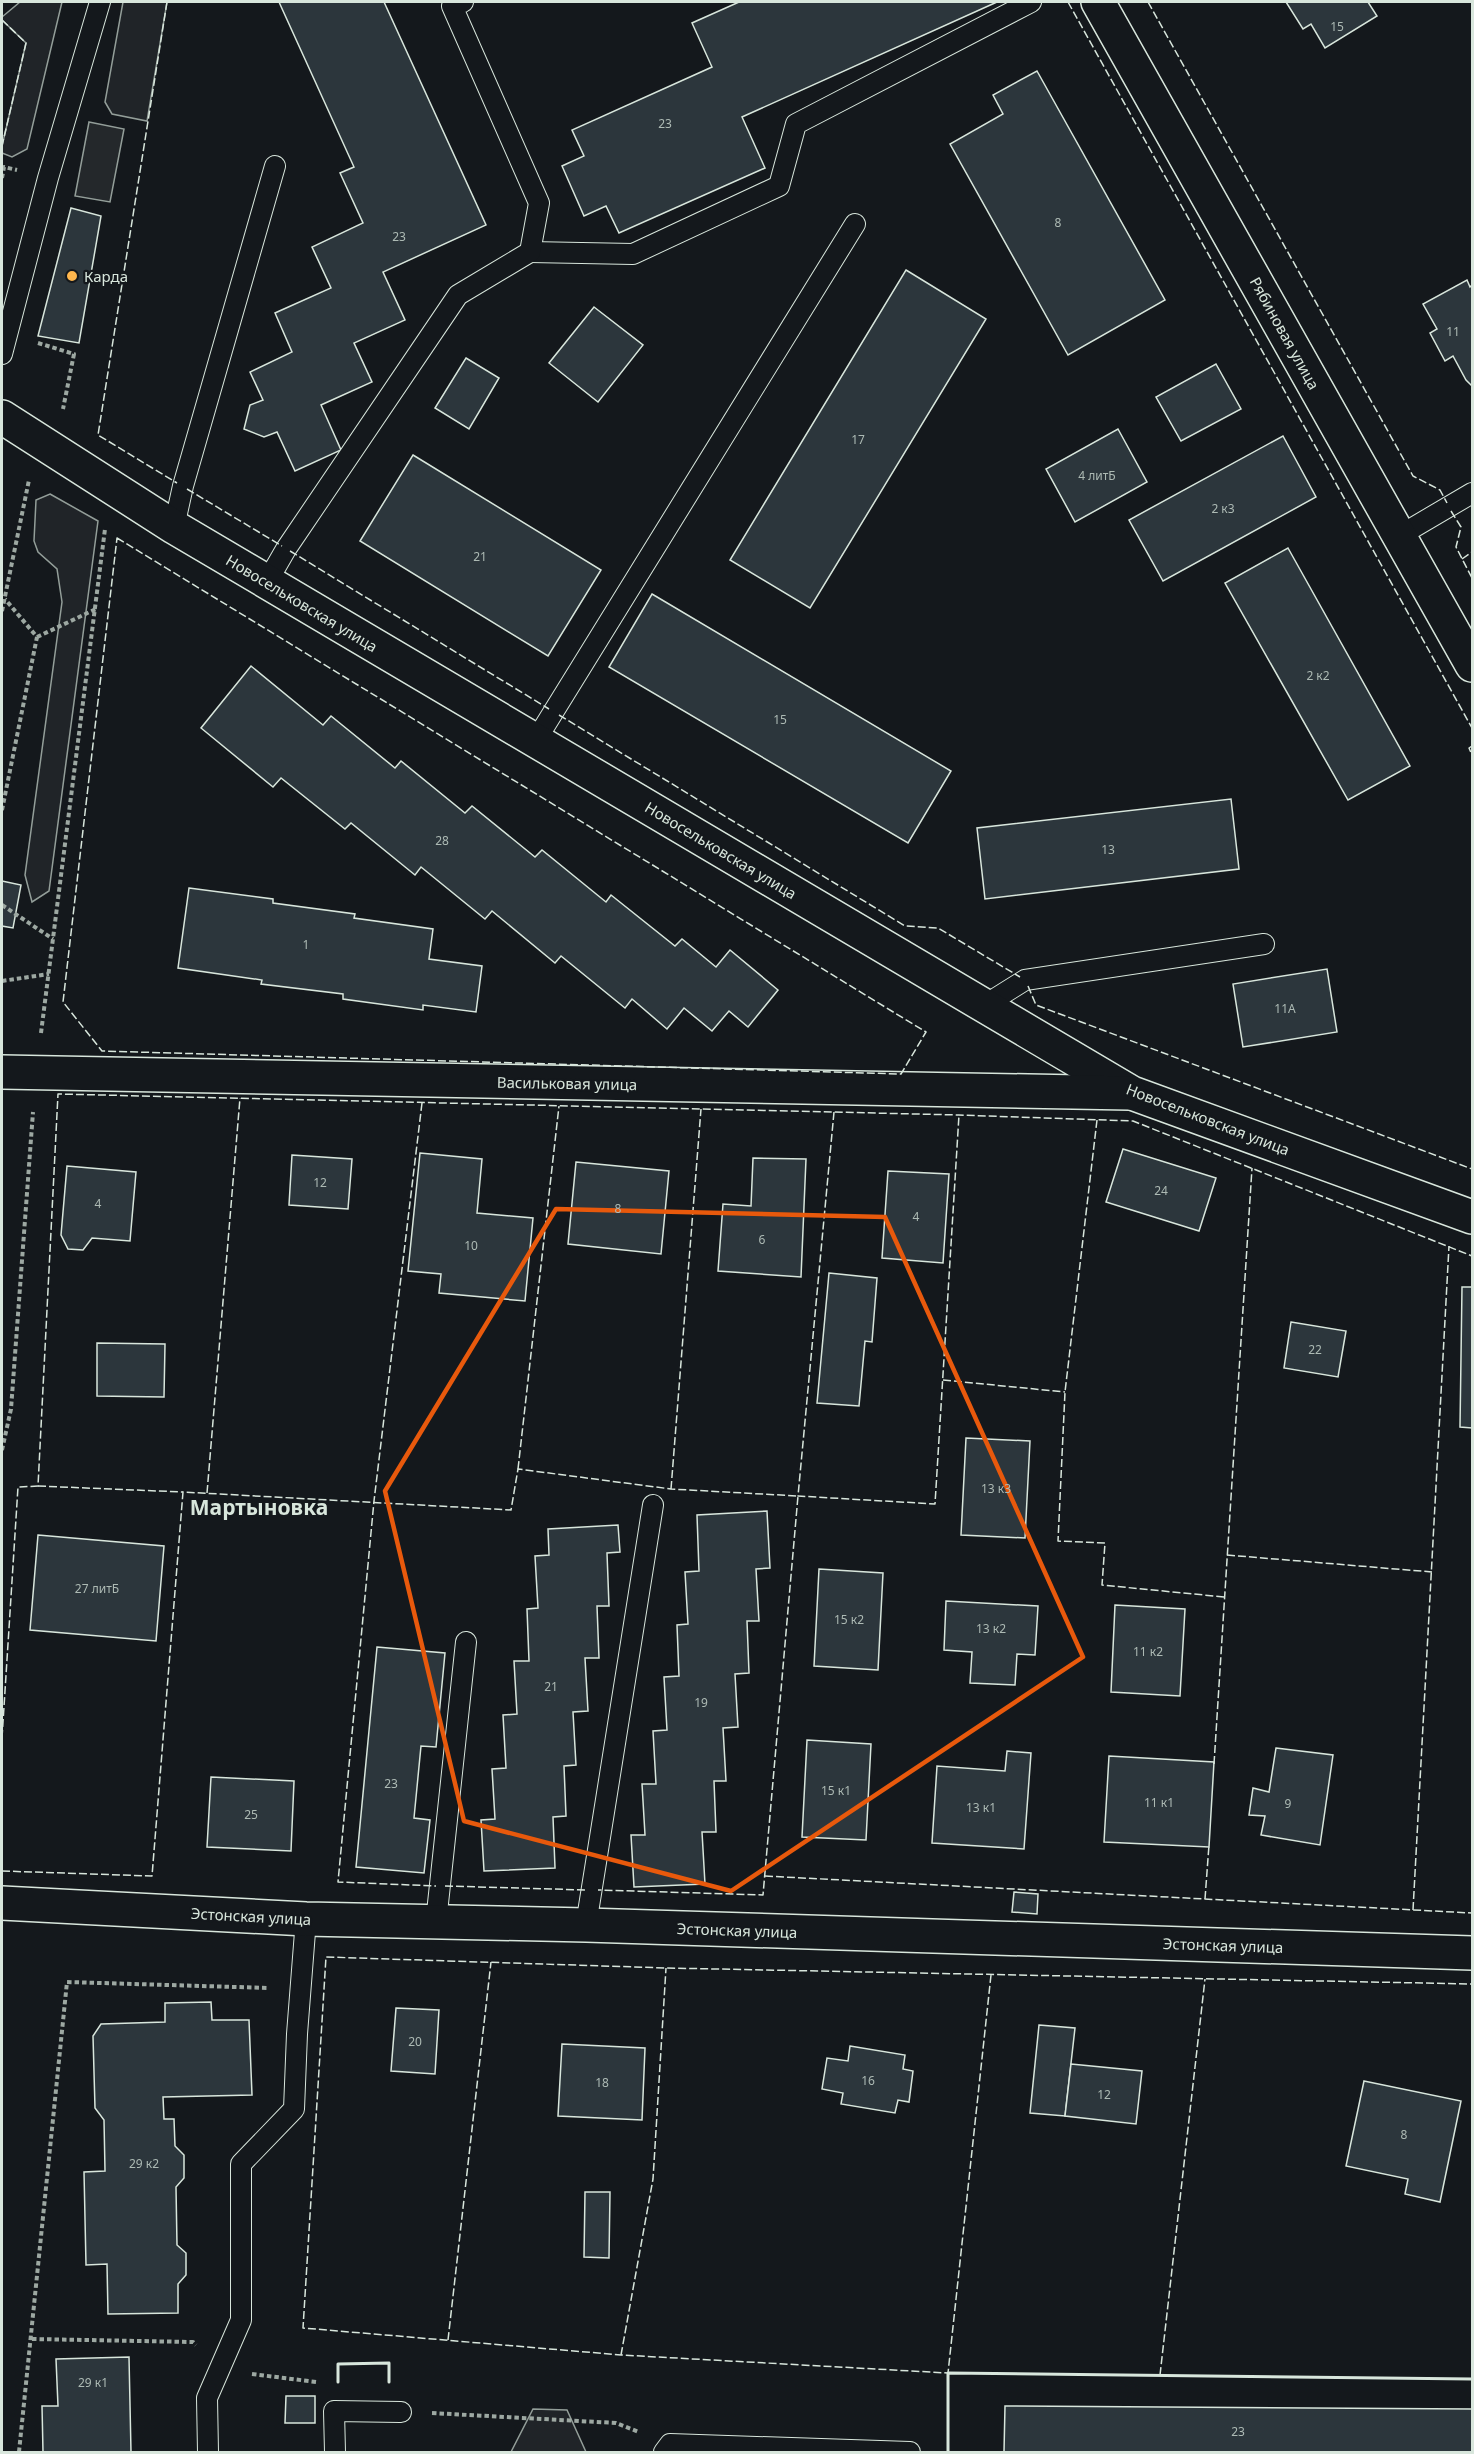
<svg xmlns="http://www.w3.org/2000/svg" width="1474" height="2454" font-family="'Noto Sans',sans-serif">
  <style>
    .green { fill: #202428; stroke: #939e99; stroke-width: 1.5 }
    .parking { fill: #24282b; stroke: #939e99; stroke-width: 1.5 }
    .building { fill: #2c363c; stroke: #d8e6dc; stroke-width: 1.5 }
    .lines { fill: none; stroke-linecap: round; stroke-linejoin: round }
    .service-casing { stroke: #d8e6dc; stroke-width: 22 }
    .minor-casing { stroke: #d8e6dc; stroke-width: 36 }
    .path { stroke: #9da8a2; stroke-width: 4; stroke-dasharray: 4.5 3; stroke-linecap: butt }
    .service { stroke: #14181c; stroke-width: 20 }
    .minor { stroke: #14181c; stroke-width: 33 }
    .fence { stroke: #d8e6dc; stroke-width: 1.5; stroke-dasharray: 8 3; stroke-linecap: butt }
    .wall { stroke: #d8e6dc; stroke-width: 3 }
    .marked { fill: none; stroke: #e8590c; stroke-width: 4.5; stroke-linejoin: round }
    .poi-dot { fill: #ffb74d; stroke: #14181c; stroke-width: 2 }
    .labels { text-anchor: middle; dominant-baseline: central; stroke-width: 4.5; stroke-linejoin: round; paint-order: stroke }
    .number-label { font-size: 12px; fill: #adbab4 }
    .poi-label { font-size: 15px; fill: #d8e6dc; stroke: #14181c; text-anchor: start }
    .street-label { font-size: 15px; fill: #d8e6dc; stroke: #14181c }
    .district-label { font-size: 21px; font-weight: bold; fill: #d8e6dc; stroke: #14181c }
  </style>
  <rect width="100%" height="100%" fill="#14181c"/>
  <g class="green">
    <polygon points="20,2 62,2 27,149 12,157 2,153 2,146 26,43 2,20 2,17"/>
    <polygon points="123,2 167,2 147,121 112,114 105,102"/>
    <polygon points="50,494 98,521 49,891 32,902 25,875 62,602 57,569 38,552 34,541 36,500"/>
    <polygon points="533,2409 567,2410 586,2452 511,2452"/>
  </g>
  <polygon class="parking" points="89,122 124,129 110,202 75,196"/>
  <g class="building">
    <polygon points="279,2 384,2 486,225 383,272 405,320 354,343 372,382 321,405 341,450 295,471 277,432 264,437 244,429 250,405 263,400 250,372 292,352 275,313 331,288 312,247 363,223 340,173 354,167"/>
    <polygon points="739,2 997,2 742,117 765,168 619,233 606,206 584,216 562,166 584,156 572,130 712,67 692,23"/>
    <polygon points="1286,2 1368,2 1377,16 1325,48 1311,24 1303,29"/>
    <polygon points="1037,71 1165,300 1068,355 950,144 1003,114 993,95"/>
    <polygon points="71,208 101,216 79,343 38,336"/>
    <polygon points="906,270 986,319 810,608 730,560"/>
    <polygon points="1467,280 1470,287 1472,285 1472,386 1466,380 1453,356 1445,361 1430,333 1437,329 1423,304"/>
    <polygon points="594,307 643,345 598,402 549,363"/>
    <polygon points="466,358 499,378 469,429 435,408"/>
    <polygon points="1216,364 1241,409 1181,441 1156,397"/>
    <polygon points="1118,429 1147,482 1075,522 1046,469"/>
    <polygon points="1283,436 1316,497 1163,581 1129,520"/>
    <polygon points="413,455 601,570 548,656 360,541"/>
    <polygon points="1288,548 1410,766 1348,800 1225,583"/>
    <polygon points="652,594 951,771 908,843 609,667"/>
    <polygon points="251,666 323,725 331,716 395,768 401,761 465,813 472,806 535,857 542,850 606,902 611,895 675,946 682,939 716,967 730,950 778,990 748,1027 729,1011 712,1031 684,1008 667,1029 632,999 625,1008 561,956 555,963 492,911 485,919 421,867 415,875 351,823 345,829 281,778 273,787 201,728"/>
    <polygon points="1231,799 1239,869 985,899 977,828"/>
    <polygon points="2,881 21,885 13,928 2,926"/>
    <polygon points="189,888 273,899 273,903 355,914 354,918 433,929 429,959 482,966 476,1012 423,1005 423,1010 343,999 343,994 261,984 262,980 178,968"/>
    <polygon points="1327,969 1337,1032 1243,1047 1233,984"/>
    <polygon points="1123,1149 1216,1178 1199,1231 1106,1202"/>
    <polygon points="420,1153 482,1159 477,1213 533,1218 525,1301 439,1293 441,1274 408,1271"/>
    <polygon points="292,1155 352,1159 348,1209 289,1205"/>
    <polygon points="753,1158 806,1159 801,1277 718,1271 723,1204 751,1206"/>
    <polygon points="576,1162 669,1171 661,1254 568,1244"/>
    <polygon points="67,1166 136,1172 130,1241 92,1238 83,1250 68,1249 61,1235"/>
    <polygon points="888,1171 949,1174 943,1263 882,1258"/>
    <polygon points="829,1273 877,1278 872,1342 865,1341 859,1406 817,1403"/>
    <polygon points="1462,1287 1472,1287 1472,1428 1460,1427"/>
    <polygon points="1291,1322 1346,1331 1338,1377 1284,1368"/>
    <polygon points="97,1343 165,1344 164,1397 97,1396"/>
    <polygon points="966,1438 1030,1441 1025,1538 961,1535"/>
    <polygon points="767,1511 770,1568 756,1569 759,1621 747,1621 749,1673 735,1674 738,1727 723,1728 726,1781 714,1781 716,1832 702,1832 705,1884 634,1887 631,1835 645,1835 642,1784 656,1784 653,1731 667,1730 664,1677 679,1676 677,1625 688,1624 685,1572 699,1571 697,1515"/>
    <polygon points="618,1525 620,1552 607,1553 609,1606 597,1606 599,1658 585,1658 588,1711 573,1712 576,1765 564,1766 566,1816 553,1817 555,1868 484,1871 481,1820 495,1819 492,1769 506,1768 503,1715 517,1714 514,1661 529,1661 527,1609 538,1608 535,1556 549,1555 548,1529"/>
    <polygon points="38,1535 164,1546 156,1641 30,1630"/>
    <polygon points="819,1569 883,1573 878,1670 814,1666"/>
    <polygon points="946,1601 1038,1606 1035,1655 1017,1654 1015,1685 970,1683 972,1652 944,1650"/>
    <polygon points="1115,1605 1185,1609 1180,1696 1111,1692"/>
    <polygon points="377,1647 445,1653 436,1747 421,1746 414,1818 430,1820 424,1873 356,1867"/>
    <polygon points="807,1740 871,1744 866,1840 802,1837"/>
    <polygon points="1276,1748 1333,1755 1320,1845 1261,1835 1265,1816 1249,1815 1253,1788 1269,1792"/>
    <polygon points="1007,1751 1031,1753 1024,1849 932,1843 937,1766 1005,1771"/>
    <polygon points="1109,1756 1214,1762 1209,1847 1104,1842"/>
    <polygon points="211,1777 294,1781 291,1851 207,1847"/>
    <polygon points="1014,1892 1038,1894 1037,1914 1012,1912"/>
    <polygon points="211,2002 212,2020 249,2020 252,2095 163,2097 164,2119 174,2119 175,2146 184,2155 184,2178 176,2187 177,2245 186,2253 186,2275 178,2284 178,2313 108,2314 107,2264 86,2265 84,2172 105,2171 104,2120 95,2108 93,2036 101,2024 165,2022 165,2003"/>
    <polygon points="396,2008 439,2010 435,2074 391,2071"/>
    <polygon points="1039,2025 1075,2028 1065,2116 1030,2113"/>
    <polygon points="562,2044 645,2048 642,2120 558,2116"/>
    <polygon points="850,2046 905,2055 903,2069 913,2071 909,2102 898,2100 895,2113 841,2104 843,2093 822,2089 827,2058 848,2061"/>
    <polygon points="1071,2064 1142,2071 1136,2124 1065,2116"/>
    <polygon points="1364,2081 1461,2101 1440,2202 1405,2194 1408,2179 1346,2166"/>
    <polygon points="585,2192 610,2192 609,2258 584,2257"/>
    <polygon points="129,2357 131,2452 43,2452 42,2406 58,2406 56,2359"/>
    <polygon points="286,2396 315,2396 315,2423 285,2423"/>
    <polygon points="1005,2406 1472,2409 1472,2452 1004,2452"/>
  </g>
  <g class="lines">
    <g class="service-casing">
      <g id="service">
        <polyline points="530,252 633,254 779,186 796,124 1031,2"/>
        <polyline points="2,354 48,178 100,2"/>
        <polyline points="174,527 183,486 275,166"/>
        <polyline points="1399,536 1472,493"/>
        <polyline points="267,582 286,549 458,295 530,252 539,203 452,6 463,2"/>
        <polyline points="536,740 855,224"/>
        <polyline points="985,1005 1025,980 1264,944"/>
        <polyline points="436,1922 466,1642"/>
        <polyline points="586,1925 653,1505"/>
        <polyline points="208,2452 207,2398 241,2320 241,2164 294,2109 297,2034 306,1919"/>
        <polyline points="335,2452 334,2411 401,2412"/>
        <polyline points="664,2452 670,2444 910,2452"/>
      </g>
    </g>
    <g class="minor-casing">
      <g id="minor">
        <polyline points="1098,2 1472,665"/>
        <polyline points="2,417 174,527 1132,1093 1472,1217"/>
        <polyline points="2,1072 1130,1093"/>
        <polyline points="2,1903 306,1919 586,1925 1472,1953"/>
      </g>
    </g>
    <g class="path">
      <polyline points="2,178 4,167 17,170"/>
      <polyline points="38,343 74,354 63,409"/>
      <polyline points="2,611 29,480"/>
      <polyline points="37,637 96,609"/>
      <polyline points="2,810 37,637 5,599"/>
      <polyline points="2,905 53,939"/>
      <polyline points="2,981 49,974"/>
      <polyline points="41,1033 105,529"/>
      <polyline points="2,1450 11,1409 33,1112"/>
      <polyline points="32,2339 193,2342 196,2345"/>
      <polyline points="252,2374 316,2382"/>
      <polyline points="432,2413 616,2423 639,2432"/>
      <polyline points="19,2452 67,1982 269,1988"/>
    </g>
    <use href="#service" class="service"/>
    <use href="#minor" class="minor"/>
    <g class="fence">
      <polyline points="167,2 98,435 177,483"/>
      <polyline points="1068,2 1472,728"/>
      <polyline points="1148,2 1413,476 1440,490 1447,503"/>
      <polyline points="2,20 26,43 2,146"/>
      <polyline points="187,489 282,546"/>
      <polyline points="1451,511 1461,527 1456,547 1472,578"/>
      <polygon points="117,538 926,1032 901,1074 102,1051 63,1002"/>
      <polyline points="290,551 549,709"/>
      <polyline points="1462,559 1472,552"/>
      <polyline points="559,715 905,926 938,928 1020,977"/>
      <polyline points="1472,746 1469,748 1472,755"/>
      <polyline points="1028,986 1036,1005 1472,1169"/>
      <polyline points="422,1103 374,1501 338,1882 436,1886"/>
      <polyline points="834,1112 798,1496 935,1504 959,1115"/>
      <polyline points="1097,1120 1065,1392 1058,1541 1105,1543 1102,1585 1224,1597"/>
      <polyline points="943,1380 1065,1392"/>
      <polyline points="518,1469 559,1106"/>
      <polyline points="38,1486 183,1492"/>
      <polyline points="671,1489 701,1109"/>
      <polyline points="207,1493 240,1098"/>
      <polyline points="1227,1555 1432,1572"/>
      <polyline points="2,1738 18,1487 38,1486 58,1094 959,1115 1133,1121 1472,1256"/>
      <polyline points="1214,1764 1252,1168"/>
      <polyline points="2,1871 152,1876 183,1492 511,1510 518,1469 671,1489 798,1496 763,1895 598,1890"/>
      <polyline points="765,1876 1472,1913"/>
      <polyline points="445,1886 586,1890"/>
      <polyline points="1205,1899 1209,1845"/>
      <polyline points="1413,1910 1449,1246"/>
      <polyline points="991,1975 948,2373 621,2355 303,2328 326,1957 666,1968 1472,1984"/>
      <polyline points="448,2340 491,1962"/>
      <polyline points="621,2355 653,2179 666,1968"/>
      <polyline points="1160,2375 1205,1979"/>
    </g>
    <g class="wall">
      <polyline points="338,2382 338,2364 389,2363 389,2382"/>
      <polyline points="948,2452 948,2373 1472,2379"/>
    </g>
  </g>
  <path class="marked" d="M556,1209L885,1217L1083,1657L731,1891L464,1821L385,1491Z"/>
  <circle class="poi-dot" cx="72" cy="276" r="6"/>
  <g class="labels">
    <g class="number-label">
      <text x="1337" y="26">15</text>
      <text x="665" y="123">23</text>
      <text x="1058" y="222">8</text>
      <text x="399" y="236">23</text>
      <text x="1453" y="331">11</text>
      <text x="858" y="439">17</text>
      <text x="1097" y="475">4 литБ</text>
      <text x="1223" y="508">2 к3</text>
      <text x="480" y="556">21</text>
      <text x="1318" y="675">2 к2</text>
      <text x="780" y="719">15</text>
      <text x="442" y="840">28</text>
      <text x="1108" y="849">13</text>
      <text x="306" y="944">1</text>
      <text x="1285" y="1008">11А</text>
      <text x="320" y="1182">12</text>
      <text x="1161" y="1190">24</text>
      <text x="98" y="1203">4</text>
      <text x="618" y="1208">8</text>
      <text x="916" y="1216">4</text>
      <text x="762" y="1239">6</text>
      <text x="471" y="1245">10</text>
      <text x="1315" y="1349">22</text>
      <text x="996" y="1488">13 к3</text>
      <text x="97" y="1588">27 литБ</text>
      <text x="849" y="1619">15 к2</text>
      <text x="991" y="1628">13 к2</text>
      <text x="1148" y="1651">11 к2</text>
      <text x="551" y="1686">21</text>
      <text x="701" y="1702">19</text>
      <text x="391" y="1783">23</text>
      <text x="836" y="1790">15 к1</text>
      <text x="1159" y="1802">11 к1</text>
      <text x="1288" y="1803">9</text>
      <text x="981" y="1807">13 к1</text>
      <text x="251" y="1814">25</text>
      <text x="415" y="2041">20</text>
      <text x="868" y="2080">16</text>
      <text x="602" y="2082">18</text>
      <text x="1104" y="2094">12</text>
      <text x="1404" y="2134">8</text>
      <text x="144" y="2163">29 к2</text>
      <text x="93" y="2382">29 к1</text>
      <text x="1238" y="2431">23</text>
    </g>
    <g class="poi-label">
      <text x="84" y="276">Карда</text>
    </g>
    <g class="street-label">
      <text transform="translate(1285 333) rotate(61)">Рябиновая улица</text>
      <text transform="translate(302 603) rotate(31)">Новосельковская улица</text>
      <text transform="translate(721 850) rotate(31)">Новосельковская улица</text>
      <text transform="translate(567 1083) rotate(1)">Васильковая улица</text>
      <text transform="translate(1208 1119) rotate(21)">Новосельковская улица</text>
      <text transform="translate(251 1916) rotate(3)">Эстонская улица</text>
      <text transform="translate(737 1930) rotate(2)">Эстонская улица</text>
      <text transform="translate(1223 1945) rotate(2)">Эстонская улица</text>
    </g>
    <g class="district-label">
      <text x="259" y="1507">Мартыновка</text>
    </g>
  </g>
  <rect width="1474" height="2454" fill="none" stroke="#d8e6dc" stroke-width="6"/>
</svg>
